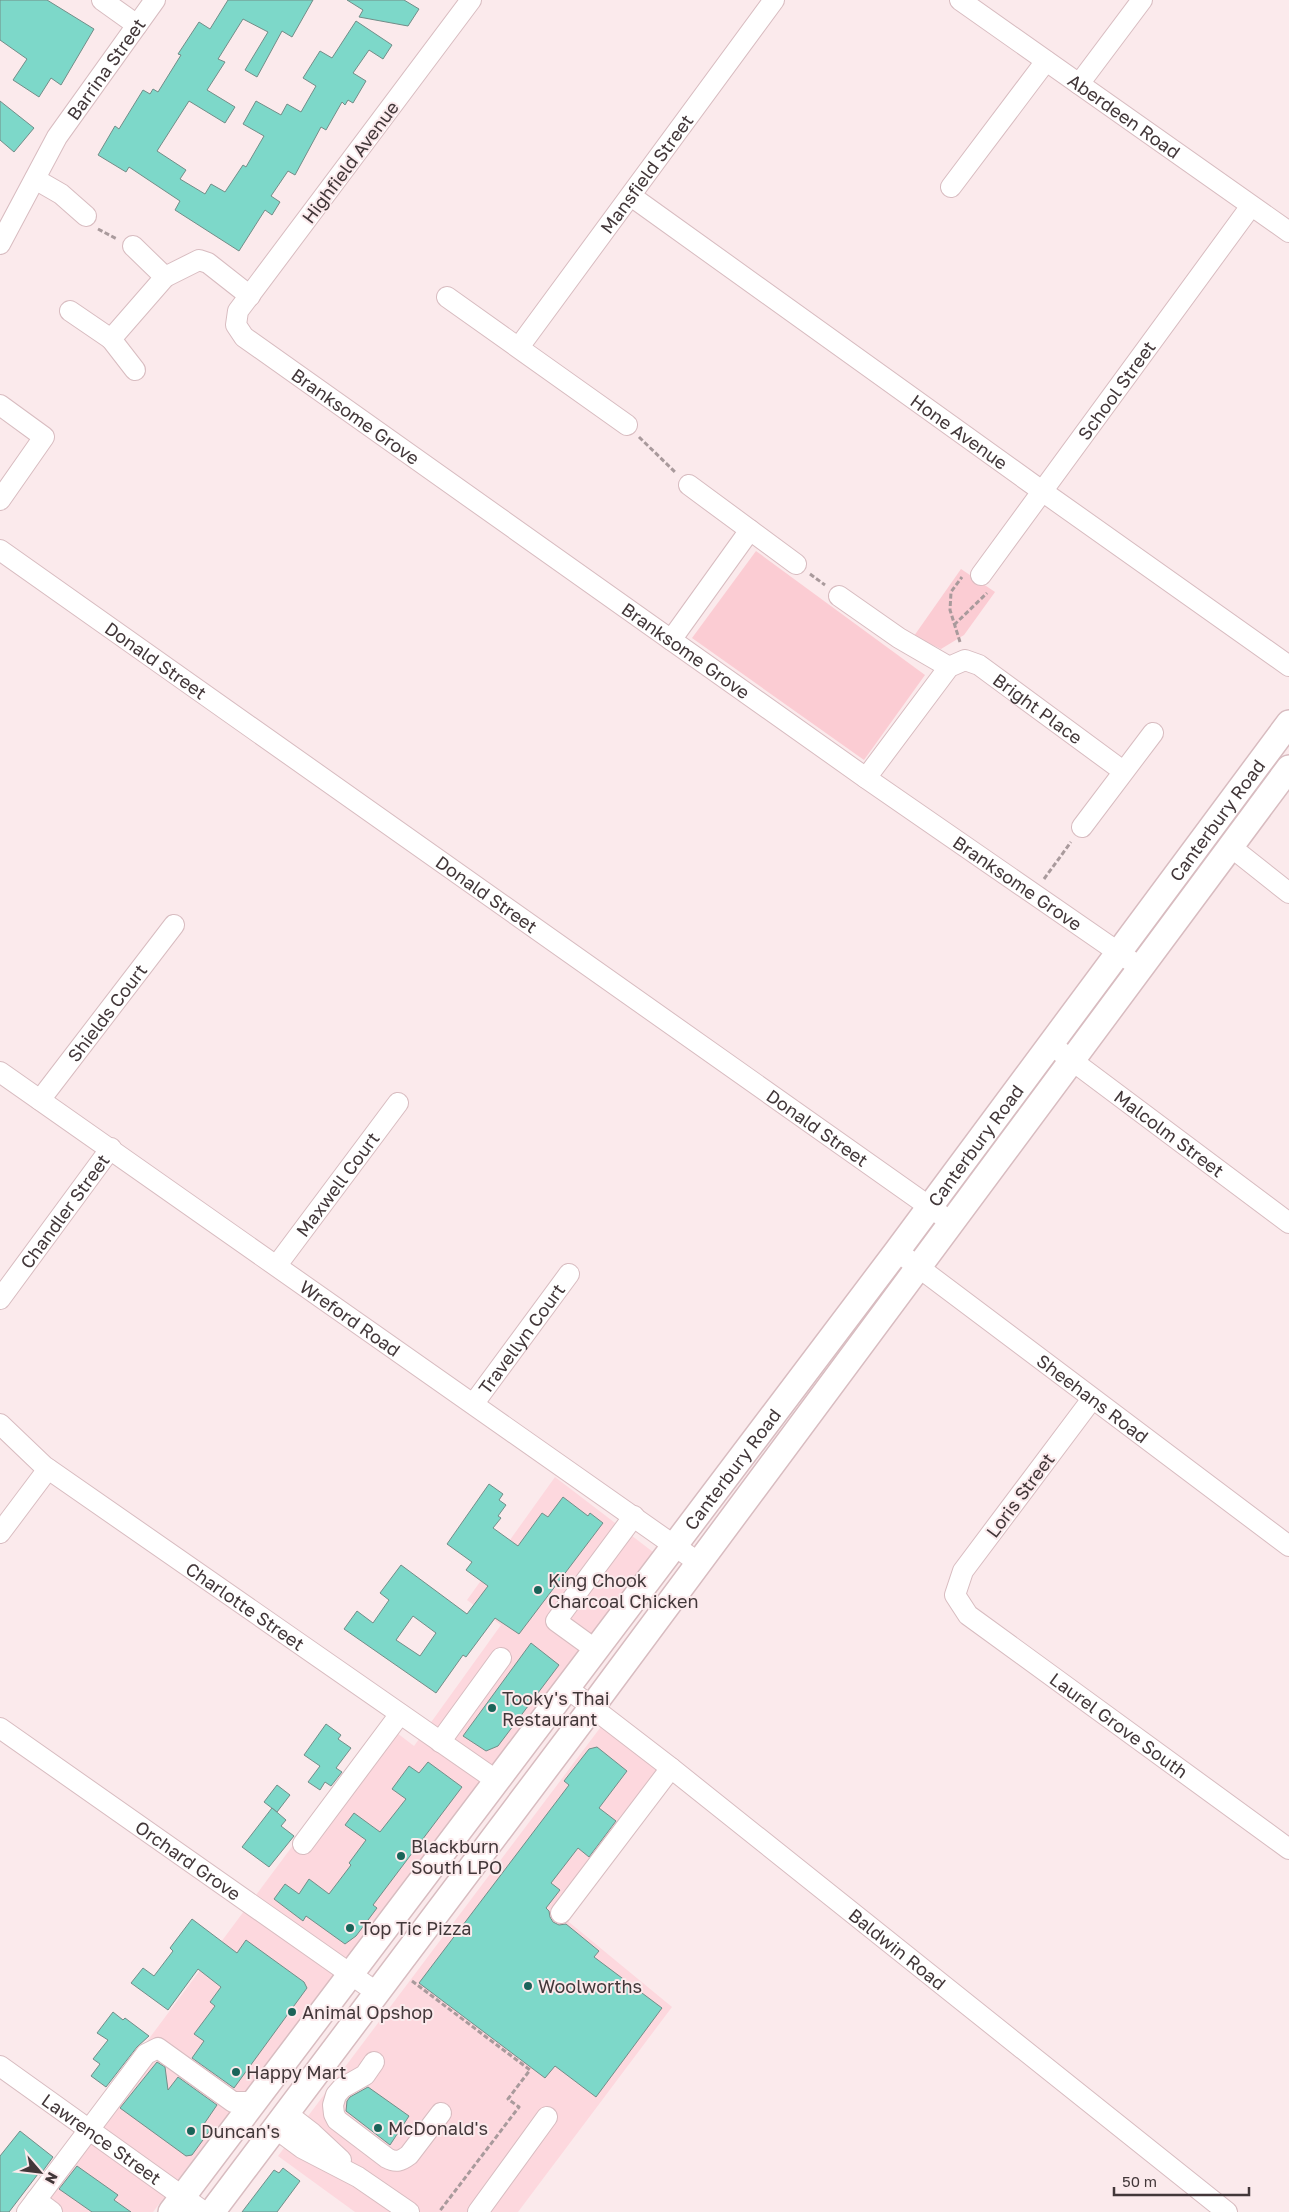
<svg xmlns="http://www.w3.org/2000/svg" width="1289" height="2212" font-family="'Golos Text',sans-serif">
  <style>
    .built { fill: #fdd8de }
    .green { fill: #fbccd3 }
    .building { fill: #7dd8c9; stroke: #728d88; fill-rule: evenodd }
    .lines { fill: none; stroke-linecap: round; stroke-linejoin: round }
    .minor-casing { stroke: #d8bcc0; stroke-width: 22 }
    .major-casing { stroke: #d8bcc0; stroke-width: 28 }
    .path { stroke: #a99a9c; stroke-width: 3; stroke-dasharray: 5 2.5; stroke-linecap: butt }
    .minor { stroke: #fff; stroke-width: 20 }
    .major { stroke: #fff; stroke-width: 25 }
    .poi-dot { fill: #1a6459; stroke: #fbeaec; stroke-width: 2 }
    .labels { text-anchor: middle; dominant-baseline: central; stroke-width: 4; stroke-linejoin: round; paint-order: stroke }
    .street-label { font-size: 18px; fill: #423739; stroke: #fbeaec }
    .poi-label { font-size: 18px; fill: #423739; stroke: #fbeaec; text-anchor: start }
  </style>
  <rect width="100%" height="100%" fill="#fbeaec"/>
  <g class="built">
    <polygon points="555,1477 657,1555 153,2212 20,2212 384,1723 414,1746 501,1625 467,1600"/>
    <polygon points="612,1712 680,1765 564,1918 672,2007 518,2212 355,2212 278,2156"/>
  </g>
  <g class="green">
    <polygon points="756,551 925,675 864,760 692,638"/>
    <polygon points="961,569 995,592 964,635 941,649 914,636"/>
  </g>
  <g class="building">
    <polygon points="0,0 47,0 94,29 61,85 51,78 39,97 13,80 27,59 0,40"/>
    <polygon points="228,0 313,0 292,37 282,31 257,77 245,70 268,32 243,19 218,59 225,62 207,90 235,107 225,123 189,101 157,151 186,170 180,179 205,194 211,184 225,192 243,165 246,167 264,136 243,124 256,101 281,115 287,104 301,112 316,86 303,78 320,51 332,58 356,21 392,45 383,59 369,50 353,73 366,81 353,103 348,100 345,105 342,102 326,130 321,127 295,175 288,171 271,196 280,202 272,215 265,210 239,251 175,210 180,201 129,167 126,172 98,155 115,126 119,129 143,90 150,94 153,89 158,92 181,55 178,54 199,22 210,29"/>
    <polygon points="347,0 404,0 419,9 408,26 359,17 363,10"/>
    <polygon points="0,101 34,128 14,152 0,140"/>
    <path d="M489,1484L503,1494L499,1500L506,1505L498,1516L501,1518L493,1528L518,1546L542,1513L548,1517L563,1497L588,1516L590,1513L603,1523L519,1634L495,1618L466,1657L463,1655L436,1693L344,1629L357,1611L373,1623L389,1600L380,1593L401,1565L467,1614L488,1586L466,1570L472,1562L447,1544ZM413,1616L436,1633L420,1656L396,1640Z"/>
    <polygon points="531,1643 559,1665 498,1746 486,1751 463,1736"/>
    <polygon points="326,1724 341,1735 338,1739 351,1748 336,1768 342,1772 331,1786 325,1782 320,1790 308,1782 320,1766 304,1755"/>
    <polygon points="597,1747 627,1771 599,1808 616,1821 589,1857 578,1848 551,1883 560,1890 546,1908 549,1911 550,1917 553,1922 559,1925 566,1924 599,1951 594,1957 662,2008 596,2097 555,2066 545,2078 419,1983 569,1785 564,1781 589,1749"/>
    <polygon points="428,1762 462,1787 373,1905 377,1908 356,1936 345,1944 306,1916 303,1921 274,1899 285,1884 299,1894 309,1879 329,1894 351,1865 349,1863 366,1840 345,1825 354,1813 380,1832 406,1799 392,1789 409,1766 419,1773"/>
    <polygon points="277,1785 290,1795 277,1812 264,1802"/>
    <polygon points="272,1808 286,1820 281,1826 294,1836 269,1867 242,1847"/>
    <polygon points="192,1919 237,1953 246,1940 304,1982 307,1988 234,2088 192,2058 204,2041 194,2034 215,2006 210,2002 221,1987 198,1969 168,2010 131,1983 143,1968 154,1976 173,1951 170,1948"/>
    <polygon points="113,2012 123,2020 125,2018 149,2036 137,2047 106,2087 91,2076 100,2064 93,2059 108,2040 97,2033"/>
    <polygon points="157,2062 165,2067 168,2090 178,2077 217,2105 204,2124 211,2129 192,2155 186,2156 120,2108"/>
    <polygon points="368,2087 409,2116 390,2145 346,2111 347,2101 350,2097"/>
    <polygon points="20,2131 53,2157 40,2175 38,2174 9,2212 0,2212 0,2156"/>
    <polygon points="77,2166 118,2195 114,2200 131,2212 92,2212 59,2189"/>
    <polygon points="283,2168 300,2181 277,2212 242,2212 274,2170 279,2173"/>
  </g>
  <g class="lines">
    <g class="minor-casing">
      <g id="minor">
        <polyline points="102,0 137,25"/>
        <path id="s1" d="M471,0L238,311L236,325L244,337L866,778L1141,968"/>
        <path id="s2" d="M960,0L1289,232"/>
        <polyline points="1079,84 1142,0"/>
        <polyline points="35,179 61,194 86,216"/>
        <polyline points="951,187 1046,61"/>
        <path id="s3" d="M631,196L1042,491L1289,666"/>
        <path id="s4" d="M0,244L57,137L155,0"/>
        <polyline points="133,246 165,277"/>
        <polyline points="447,297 627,425"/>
        <polyline points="70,311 111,339 165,277 199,260 208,263 250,296"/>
        <polyline points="111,339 135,370"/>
        <path id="s5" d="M519,347L774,0"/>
        <polyline points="0,405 44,437 0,500"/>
        <polyline points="689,485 796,564"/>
        <path id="s6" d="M0,550L951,1222"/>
        <path id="s7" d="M981,575L1251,206"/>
        <polyline points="839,596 899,638 949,667"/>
        <polyline points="671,640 750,530"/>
        <path id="s8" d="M866,778L949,667L965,660L979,665L1123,771"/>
        <polyline points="1082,827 1153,733"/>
        <polyline points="1231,847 1289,893"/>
        <path id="s9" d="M1050,1044L1289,1223"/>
        <path id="s10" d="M0,1072L699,1563"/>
        <path id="s11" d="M40,1100L174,925"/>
        <path id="s12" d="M897,1251L1289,1546"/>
        <path id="s13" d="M277,1265L398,1103"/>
        <path id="s14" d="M0,1299L111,1148"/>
        <path id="s15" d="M1092,1399L963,1571L955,1595L968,1615L1289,1849"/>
        <path id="s16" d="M474,1403L569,1274"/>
        <path id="s17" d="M0,1424L44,1466L497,1781"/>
        <polyline points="0,1533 48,1469"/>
        <polyline points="596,1650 556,1621 634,1516"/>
        <path id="s18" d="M567,1688L671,1768L1227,2212"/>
        <path id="s19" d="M0,1728L376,1992"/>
        <polyline points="440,1742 501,1658"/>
        <polyline points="303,1844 400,1714"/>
        <polyline points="561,1913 671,1768"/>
        <path d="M374,2062L365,2075L342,2088L336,2095L333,2105L334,2114L337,2120L387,2158C396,2163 401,2161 409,2155L441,2113"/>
        <path id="s20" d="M0,2066L204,2212"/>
        <polyline points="286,2113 312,2133 341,2160"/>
        <polyline points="275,2128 302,2148 358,2177 409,2212"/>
        <polyline points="36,2200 52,2212"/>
        <polyline points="27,2212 146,2054 158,2048 233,2102 254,2102"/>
        <polyline points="478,2212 547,2117"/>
      </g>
    </g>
    <g class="major-casing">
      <g id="major">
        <path id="s21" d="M171,2212L897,1251L1289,723"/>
        <polyline points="212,2212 592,1707 1289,768"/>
      </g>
    </g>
    <g class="path">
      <polyline points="98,229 117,239"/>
      <polyline points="639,437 676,473"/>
      <polyline points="810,574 825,585"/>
      <polyline points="954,625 987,593"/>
      <polyline points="960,642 950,610 951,592 962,577"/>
      <polyline points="1044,879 1071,842"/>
      <polyline points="412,1981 530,2070 508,2099 519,2107 439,2212"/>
    </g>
    <use href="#minor" class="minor"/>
    <use href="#major" class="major"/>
  </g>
  <g class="poi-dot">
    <circle cx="538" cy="1590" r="5"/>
    <circle cx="492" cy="1708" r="5"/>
    <circle cx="401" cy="1856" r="5"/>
    <circle cx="350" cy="1928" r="5"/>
    <circle cx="528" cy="1986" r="5"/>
    <circle cx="292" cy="2012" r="5"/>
    <circle cx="236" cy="2072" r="5"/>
    <circle cx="378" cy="2128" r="5"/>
    <circle cx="191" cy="2131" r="5"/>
  </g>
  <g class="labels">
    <g class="street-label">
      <text stroke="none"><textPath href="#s4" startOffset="205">Barrina Street</textPath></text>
      <text stroke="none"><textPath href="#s2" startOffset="201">Aberdeen Road</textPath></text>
      <text transform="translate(350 162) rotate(-53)">Highfield Avenue</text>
      <text stroke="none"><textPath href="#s5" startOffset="215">Mansfield Street</textPath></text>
      <text stroke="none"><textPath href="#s7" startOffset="229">School Street</textPath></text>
      <text stroke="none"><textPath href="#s1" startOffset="554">Branksome Grove</textPath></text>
      <text stroke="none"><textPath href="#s3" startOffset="404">Hone Avenue</textPath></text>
      <text stroke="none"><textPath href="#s1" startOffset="959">Branksome Grove</textPath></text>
      <text stroke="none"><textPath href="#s6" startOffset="191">Donald Street</textPath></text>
      <text stroke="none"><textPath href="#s8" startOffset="244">Bright Place</textPath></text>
      <text stroke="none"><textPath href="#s21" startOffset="1741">Canterbury Road</textPath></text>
      <text stroke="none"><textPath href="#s1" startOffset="1364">Branksome Grove</textPath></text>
      <text stroke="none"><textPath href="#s6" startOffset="596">Donald Street</textPath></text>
      <text stroke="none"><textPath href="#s11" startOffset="110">Shields Court</textPath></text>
      <text stroke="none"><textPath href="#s6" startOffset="1001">Donald Street</textPath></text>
      <text stroke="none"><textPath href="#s9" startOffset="149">Malcolm Street</textPath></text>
      <text stroke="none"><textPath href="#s21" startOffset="1336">Canterbury Road</textPath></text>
      <text stroke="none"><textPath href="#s13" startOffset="101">Maxwell Court</textPath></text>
      <text stroke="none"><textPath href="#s14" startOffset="109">Chandler Street</textPath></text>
      <text stroke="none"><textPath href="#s10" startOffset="428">Wreford Road</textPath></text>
      <text stroke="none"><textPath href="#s16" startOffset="80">Travellyn Court</textPath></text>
      <text stroke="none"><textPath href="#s12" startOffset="245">Sheehans Road</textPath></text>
      <text stroke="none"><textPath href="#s21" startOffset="931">Canterbury Road</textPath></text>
      <text transform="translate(1020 1495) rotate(-53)">Loris Street</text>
      <text stroke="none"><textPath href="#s17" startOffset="306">Charlotte Street</textPath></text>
      <text stroke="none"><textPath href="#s15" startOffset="451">Laurel Grove South</textPath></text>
      <text stroke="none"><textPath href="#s19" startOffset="230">Orchard Grove</textPath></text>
      <text stroke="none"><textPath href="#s18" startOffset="421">Baldwin Road</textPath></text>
      <text stroke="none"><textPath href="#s20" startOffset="125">Lawrence Street</textPath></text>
    </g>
    <g class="poi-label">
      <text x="548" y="1580">King Chook<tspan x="548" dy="21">Charcoal Chicken</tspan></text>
      <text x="502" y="1698">Tooky's Thai<tspan x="502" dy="21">Restaurant</tspan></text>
      <text x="411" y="1846">Blackburn<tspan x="411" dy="21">South LPO</tspan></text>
      <text x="360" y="1928">Top Tic Pizza</text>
      <text x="538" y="1986">Woolworths</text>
      <text x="302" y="2012">Animal Opshop</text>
      <text x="246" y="2072">Happy Mart</text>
      <text x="388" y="2128">McDonald's</text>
      <text x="201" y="2131">Duncan's</text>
    </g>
  </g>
  <g transform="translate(40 2172) rotate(118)" stroke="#fbeaec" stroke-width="4" paint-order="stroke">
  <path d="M0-4L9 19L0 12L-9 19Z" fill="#423739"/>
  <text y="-8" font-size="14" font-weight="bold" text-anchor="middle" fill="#423739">N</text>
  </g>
  <path d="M1114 2187v8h135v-8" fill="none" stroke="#423739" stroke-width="2.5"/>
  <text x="1122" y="2187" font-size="15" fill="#423739" stroke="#fbeaec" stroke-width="4" paint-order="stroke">50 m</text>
</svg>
